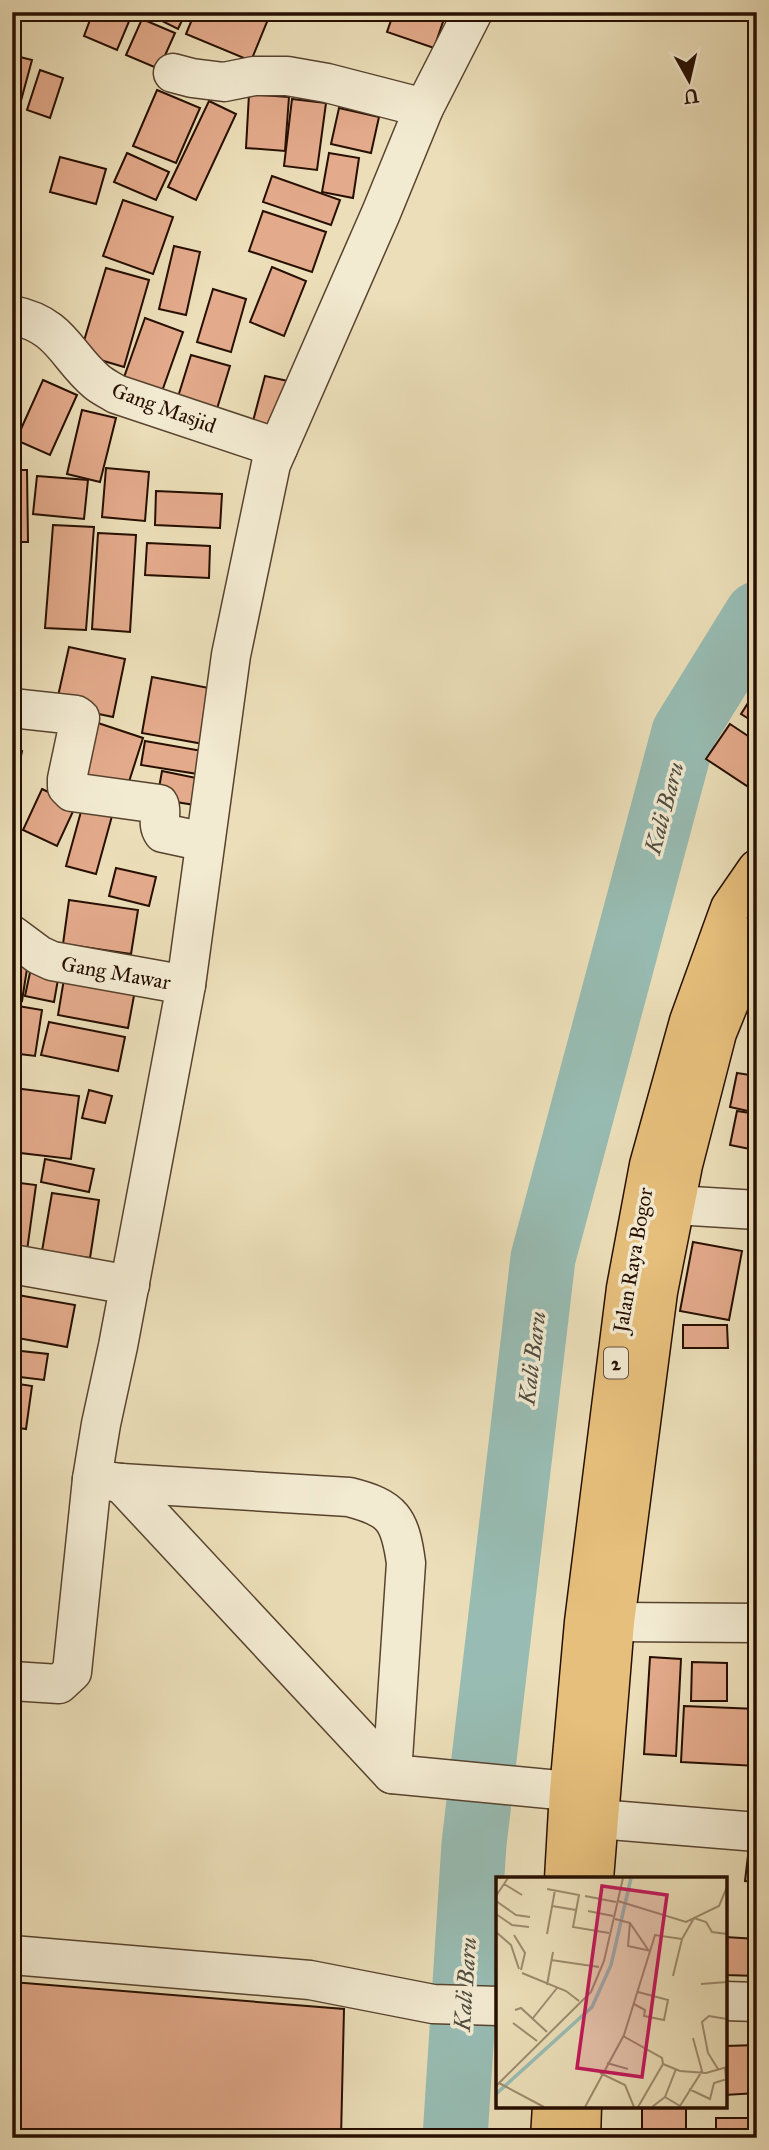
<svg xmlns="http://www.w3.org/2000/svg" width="769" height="2150" font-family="'IM FELL Great Primer',serif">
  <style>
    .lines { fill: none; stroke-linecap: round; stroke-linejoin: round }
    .river { stroke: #98bcb3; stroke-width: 65 }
    .building { fill: #e3aa8b; stroke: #270f00; stroke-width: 2 }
    .minor-casing { stroke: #58432e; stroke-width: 41 }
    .highway-casing { stroke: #270f00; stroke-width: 41 }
    .minor { stroke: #f2ead1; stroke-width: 38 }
    .highway { stroke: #e6bf7c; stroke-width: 38 }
    .labels { text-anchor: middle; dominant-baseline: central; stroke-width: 7; stroke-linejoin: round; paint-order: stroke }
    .shield { fill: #f2ead1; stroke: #64513f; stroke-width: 2 }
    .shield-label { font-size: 19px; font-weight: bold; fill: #270f00 }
    .street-label { font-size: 21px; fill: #270f00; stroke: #f2ead1 }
    .water-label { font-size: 23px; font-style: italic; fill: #4f4c3f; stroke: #f2ead1 }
    .inset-river { fill: none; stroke: #98bcb3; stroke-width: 3.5 }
    .inset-road { fill: none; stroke: #9d8b6e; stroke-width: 2 }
    .view { fill: #c2185b; fill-opacity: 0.15; stroke: #c2185b; stroke-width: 3.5 }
    .inset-edge { fill: none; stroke: #270f00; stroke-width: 3.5 }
  </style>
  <rect width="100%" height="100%" fill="#ebdeb8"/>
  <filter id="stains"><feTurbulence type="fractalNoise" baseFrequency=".00286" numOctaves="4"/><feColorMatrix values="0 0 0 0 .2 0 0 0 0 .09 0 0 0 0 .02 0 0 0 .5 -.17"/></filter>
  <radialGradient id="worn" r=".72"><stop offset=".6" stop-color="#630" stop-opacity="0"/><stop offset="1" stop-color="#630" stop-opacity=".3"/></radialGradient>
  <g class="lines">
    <polyline class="river" points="455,2138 474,1844 543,1258 684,732 757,614"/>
  </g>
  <g class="building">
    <polygon points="93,12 133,12 117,50 84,36"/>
    <polygon points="151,12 186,12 178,29 150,15"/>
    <polygon points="195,12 259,12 269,17 251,61 186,34"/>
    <polygon points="394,12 435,12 445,16 434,48 387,32"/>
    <polygon points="142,19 175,33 159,69 126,55"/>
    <polygon points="12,55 32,60 19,108 12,106"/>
    <polygon points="40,70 63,78 50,118 27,110"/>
    <polygon points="157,90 200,108 176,163 133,146"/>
    <polygon points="249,94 289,97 285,151 246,148"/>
    <polygon points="292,99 326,103 317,170 284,166"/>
    <polygon points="209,101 236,114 196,200 168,187"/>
    <polygon points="339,108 379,117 371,153 331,144"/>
    <polygon points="127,153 169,172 156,200 114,182"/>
    <polygon points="329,153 359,158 353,198 322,192"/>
    <polygon points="60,157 106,169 96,204 50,192"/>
    <polygon points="272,176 340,200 331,225 263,202"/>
    <polygon points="123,200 173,217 153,274 103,256"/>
    <polygon points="263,211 326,232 312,272 249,251"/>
    <polygon points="174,246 200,252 186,315 159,309"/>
    <polygon points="272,267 306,281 284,336 250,322"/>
    <polygon points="106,268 149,280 124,367 80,354"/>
    <polygon points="213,289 246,299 231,352 197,342"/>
    <polygon points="145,318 183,332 160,397 122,383"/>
    <polygon points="12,327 14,327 18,386 12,386"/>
    <polygon points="191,355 230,366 216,412 177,400"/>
    <polygon points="265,376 288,381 276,427 253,421"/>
    <polygon points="43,380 77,395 50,455 16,440"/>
    <polygon points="82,410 116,418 100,482 67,474"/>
    <polygon points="106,468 149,472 145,521 102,517"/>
    <polygon points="12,470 27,470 28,542 12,542"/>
    <polygon points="37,476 88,480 84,519 33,514"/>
    <polygon points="156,491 222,494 220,528 155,525"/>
    <polygon points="53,525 94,527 86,630 45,628"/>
    <polygon points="98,533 136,535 130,632 92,629"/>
    <polygon points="147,543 210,546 209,578 145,575"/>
    <polygon points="12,564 21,564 16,681 12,681"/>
    <polygon points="69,647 125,659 113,717 56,705"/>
    <polygon points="152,677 219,690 209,745 142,733"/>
    <polygon points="757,689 757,724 741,714"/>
    <polygon points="89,720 143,738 126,791 71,773"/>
    <polygon points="730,724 757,742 757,771 747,786 706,759"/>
    <polygon points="145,741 208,752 204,775 141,765"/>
    <polygon points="12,749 22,751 12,801"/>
    <polygon points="162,771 206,780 201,806 157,799"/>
    <polygon points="42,789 76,805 57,846 23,830"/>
    <polygon points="82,808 112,816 96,874 66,866"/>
    <polygon points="116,868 156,877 149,906 109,896"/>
    <polygon points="69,900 138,910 131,954 63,944"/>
    <polygon points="12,953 29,956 22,1001 12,999"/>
    <polygon points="32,963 60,968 54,1002 25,996"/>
    <polygon points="65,973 136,985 128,1028 58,1015"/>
    <polygon points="12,1005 42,1010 35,1056 12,1053"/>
    <polygon points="49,1022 125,1037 118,1071 41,1055"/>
    <polygon points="737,1073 757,1076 757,1113 730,1107"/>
    <polygon points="14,1088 79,1096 71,1159 12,1152 12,1093"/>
    <polygon points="89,1090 112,1096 105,1123 82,1118"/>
    <polygon points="737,1111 757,1114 755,1150 730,1145"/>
    <polygon points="45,1159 94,1169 89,1192 41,1182"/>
    <polygon points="12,1182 36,1185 26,1258 12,1257"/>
    <polygon points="52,1193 99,1200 90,1258 42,1251"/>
    <polygon points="693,1242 742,1251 729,1320 680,1311"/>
    <polygon points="12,1294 75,1305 67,1347 12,1337"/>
    <polygon points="683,1325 727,1325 728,1348 683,1348"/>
    <polygon points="12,1350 48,1354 44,1380 12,1376"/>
    <polygon points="12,1383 32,1386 26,1429 12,1427"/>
    <polygon points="650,1657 681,1659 676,1756 644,1754"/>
    <polygon points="692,1662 727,1663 727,1701 691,1701"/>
    <polygon points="684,1706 757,1709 757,1766 681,1762"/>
    <polygon points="749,1847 757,1848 757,1882 745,1881"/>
    <polygon points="725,1937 757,1939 757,1976 725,1975"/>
    <polygon points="12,1982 344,2009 341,2138 12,2138"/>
    <polygon points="757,2045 757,2093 725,2095 725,2046"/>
    <polygon points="642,2106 686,2106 686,2132 642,2131"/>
    <rect x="716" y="2118" width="41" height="20"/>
  </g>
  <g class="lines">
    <g class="minor-casing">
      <g id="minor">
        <polyline points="173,73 192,78 224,82 254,76 287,76 327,83 424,108"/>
        <path d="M12,315C62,325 65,355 97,382C103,387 110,390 116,394L278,448"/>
        <path d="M12,708L76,715L80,718L67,779V787L72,792L159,804C163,813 156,823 163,833L205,842"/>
        <polyline points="12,935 39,955 52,961 186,985"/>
        <polyline points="675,1205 757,1210"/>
        <polyline points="12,1264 130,1285"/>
        <path d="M92,1479L121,1483L349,1497C393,1508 400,1519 406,1563L392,1774L569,1791"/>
        <polyline points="121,1483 392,1774"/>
        <polyline points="615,1622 757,1623"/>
        <polyline points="12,1681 59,1684 72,1672 92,1479 101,1424 118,1346 186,985 231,655 271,464 381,213 424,108 473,12"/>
        <polyline points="598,1819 757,1832"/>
        <polyline points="12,1955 310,1980 433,2004 498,2006"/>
        <polyline points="725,2001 757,2002"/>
      </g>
    </g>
    <g class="highway-casing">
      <g id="highway">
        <polyline points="564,1879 569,1791 584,1622 626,1288 649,1165 689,1021 730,908 757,869"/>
        <polyline points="594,1879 615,1622 658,1292 683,1165 717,1033 757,934"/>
        <polyline points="550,2138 552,2106"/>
        <polyline points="581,2138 582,2106"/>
      </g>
    </g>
    <use href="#minor" class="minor"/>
    <use href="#highway" class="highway"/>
  </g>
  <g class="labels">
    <rect class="shield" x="604" y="1347.5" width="24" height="31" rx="5"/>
    <g class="shield-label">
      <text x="616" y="1363">2</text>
    </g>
    <g class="street-label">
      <text transform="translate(164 408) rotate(20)">Gang Masjid</text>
      <text transform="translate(116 973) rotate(10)">Gang Mawar</text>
      <text transform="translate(633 1260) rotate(-80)">Jalan Raya Bogor</text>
    </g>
    <g class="water-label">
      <text transform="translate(664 808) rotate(-75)">Kali Baru</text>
      <text transform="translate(532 1358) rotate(-83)">Kali Baru</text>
      <text transform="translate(465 1984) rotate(-86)">Kali Baru</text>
    </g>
  </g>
  <g transform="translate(496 1877)">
    <rect width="231" height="231" fill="#ebdeb8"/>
    <path class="inset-river" d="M0,217L96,130L115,88L135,1"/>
    <path class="inset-road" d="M8,7L26,18M51,12L83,18L77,50L113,56M0,19L12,1M89,19L120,25M0,24L20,38L34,40M122,24L190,45L223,29L231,10M56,29L80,33M92,34L117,39M0,37L16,48L33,50M119,42L134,46L132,69L155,74M134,46L153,74M0,55L15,68L23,92M51,57L59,13M18,58L29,76L25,93M55,83L103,90M26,96L70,114L83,124M177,99L186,62L198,41L210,45L216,55L231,57M205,107L231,105M51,108L57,75M138,127L149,133L148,139L168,143L172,123L142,115M19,133L25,131L51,155M37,141L61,111M17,146L41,164M127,159L166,181L167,187M111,186L132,192M167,187L184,194L210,196L231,190M229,190L231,214M222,192L212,176L206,145L213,139L231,142M104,196L129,208L138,230M3,206L48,230M0,209L95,115L108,84L127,1M193,212L214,222L218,206L231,202M169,220L184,229L206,194L197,161M89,230L128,158L159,58L186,62M142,230L167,187M156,230L169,220L180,192"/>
    <path class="view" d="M106,9L171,18L146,200L81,191Z"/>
    <rect width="231" height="231" class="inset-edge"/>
  </g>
  <rect width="769" height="2150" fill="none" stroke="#ebdeb8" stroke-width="42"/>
  <rect x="14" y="14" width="741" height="2122" fill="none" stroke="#270f00" stroke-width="3.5"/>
  <rect x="21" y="21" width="727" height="2108" fill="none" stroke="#270f00" stroke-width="2"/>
  <g transform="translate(689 80) rotate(172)" stroke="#f2ead1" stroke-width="5" paint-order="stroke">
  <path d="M0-5L12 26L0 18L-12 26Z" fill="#270f00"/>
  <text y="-10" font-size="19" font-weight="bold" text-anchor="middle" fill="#270f00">U</text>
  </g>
  <rect width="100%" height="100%" filter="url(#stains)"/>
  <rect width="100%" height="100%" fill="url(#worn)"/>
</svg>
